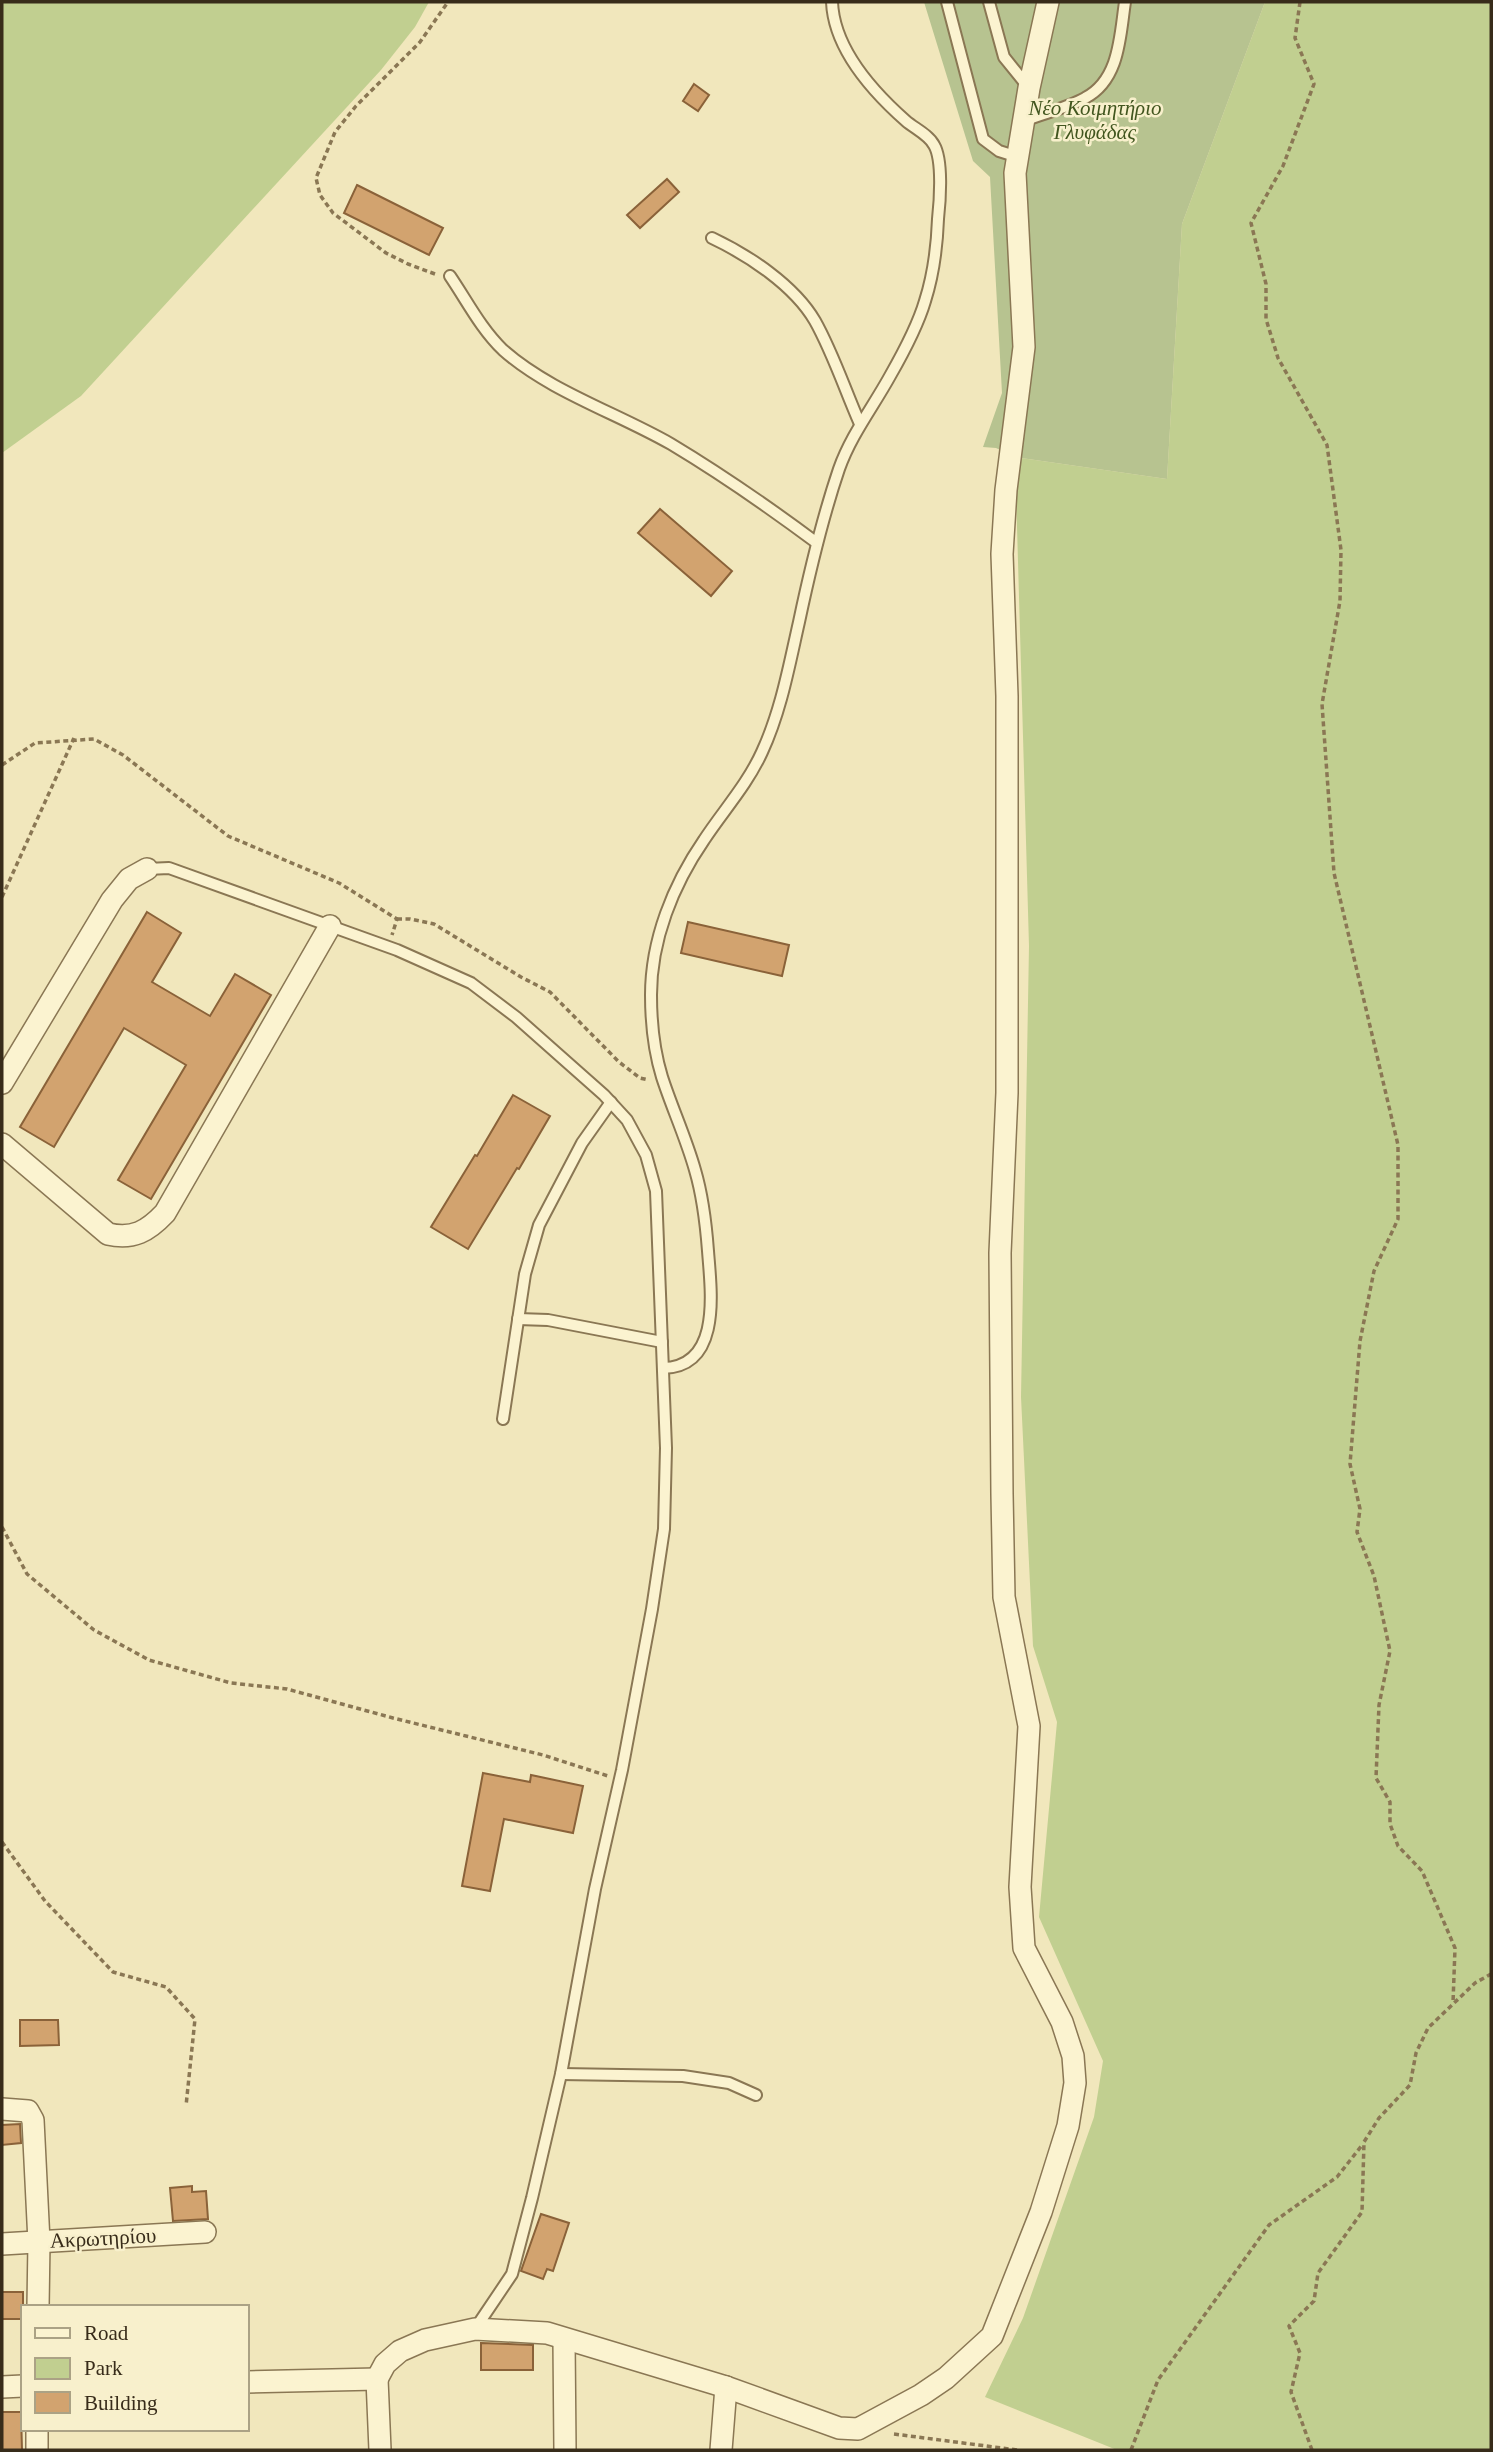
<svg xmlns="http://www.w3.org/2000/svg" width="1493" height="2452" font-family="'Times New Roman',serif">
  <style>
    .green { fill: #c1cf90 }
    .cemetery { fill: #b7c390 }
    .building { fill: #d2a36f; stroke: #8a6239; stroke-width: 2 }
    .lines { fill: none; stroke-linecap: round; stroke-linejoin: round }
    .lane-casing { stroke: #8a7754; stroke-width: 14 }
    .street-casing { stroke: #8a7754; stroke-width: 24 }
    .path { stroke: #8a7754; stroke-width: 3.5; stroke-dasharray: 5 3.5; stroke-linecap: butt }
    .lane { stroke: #fbf3d0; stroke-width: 10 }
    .street { stroke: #fbf3d0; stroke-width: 21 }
    .labels { text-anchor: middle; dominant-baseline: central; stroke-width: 5; stroke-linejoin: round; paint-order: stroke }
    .park-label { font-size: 21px; font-style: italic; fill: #42561f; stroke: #f8f0cc }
    .street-label { font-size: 21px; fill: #382c1a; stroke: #f8f0cc }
  </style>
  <rect width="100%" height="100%" fill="#f1e7bc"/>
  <g class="green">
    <polygon points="2,2 429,2 415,27 381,70 81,396 2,453"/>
    <polygon points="1265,2 1491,2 1491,2450 1117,2450 985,2397 1023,2318 1094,2117 1103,2061 1039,1917 1057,1722 1033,1646 1021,1397 1029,946 1015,457 1167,479 1182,224"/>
  </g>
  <polygon class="cemetery" points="924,2 1265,2 1182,224 1167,479 1015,457 996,448 983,447 1002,393 990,177 973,161"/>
  <g class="building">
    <polygon points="694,84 709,95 698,111 683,101"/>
    <polygon points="667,179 679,192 640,228 627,215"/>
    <polygon points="357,185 443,228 429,255 344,213"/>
    <polygon points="660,509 732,571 711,596 638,533"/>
    <polygon points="147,912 181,933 152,982 210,1016 235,974 271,995 151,1199 118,1180 186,1065 124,1028 54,1147 20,1127"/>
    <polygon points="688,922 789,945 782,976 681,953"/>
    <polygon points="513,1095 550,1116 519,1169 517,1168 468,1249 431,1227 475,1155 477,1156"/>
    <polygon points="483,1773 530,1782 531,1775 583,1786 573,1833 504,1819 490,1891 462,1886"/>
    <polygon points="20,2020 58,2020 59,2045 20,2046"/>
    <polygon points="20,2124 21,2143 2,2145 2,2125"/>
    <polygon points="192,2186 192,2192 206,2191 208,2219 173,2221 170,2188"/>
    <polygon points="541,2214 569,2223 553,2271 547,2269 543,2279 521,2271"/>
    <rect x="2" y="2292" width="21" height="27"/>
    <polygon points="481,2343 533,2345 533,2370 481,2370"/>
    <polygon points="2,2412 21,2412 22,2450 2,2450"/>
  </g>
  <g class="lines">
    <g class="lane-casing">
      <g id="lane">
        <polyline points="947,2 983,139 999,151 1018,157"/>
        <polyline points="989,2 1004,57 1029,88"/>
        <path d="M1024,121C1044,113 1067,108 1085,98C1120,80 1120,35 1125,2"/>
        <path d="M712,238C748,255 794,285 815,321C833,353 845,390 860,424"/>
        <path d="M450,276C467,301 481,329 503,350C549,391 617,413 671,444C721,474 770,508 817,543"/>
        <polyline points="147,869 169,868 397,950 471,983 516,1017 604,1095 627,1120 646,1155 656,1191 666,1448 664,1529 652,1609 622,1770 595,1889 561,2074 532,2198 512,2274 475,2329"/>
        <polyline points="518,1319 548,1320 662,1342"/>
        <path d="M663,1368C722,1367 711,1291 708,1251C706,1224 703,1197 695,1170C686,1138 672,1108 662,1077C654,1051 651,1022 651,995C651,940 673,885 704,840C723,811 747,785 762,752C781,711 789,666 799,622C810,570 822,519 839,469C851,435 873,407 890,376C902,355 918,325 925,301C933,276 937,246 938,219C940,201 943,160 934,145C929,135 914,128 906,121C872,91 834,49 832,2"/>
        <polyline points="503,1419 525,1274 539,1225 582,1143 611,1102"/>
        <polyline points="561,2074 683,2076 729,2083 756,2095"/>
      </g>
    </g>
    <g class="street-casing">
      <g id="street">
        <polyline points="2,1083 112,900 129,879 147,869"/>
        <path d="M2,1144L108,1234C133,1240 148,1231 165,1213L330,926"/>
        <polyline points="2,2109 28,2111 33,2120 39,2242 38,2307"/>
        <polyline points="2,2244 205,2232"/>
        <polyline points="564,2340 565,2450"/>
        <polyline points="377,2379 385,2364 400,2351 425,2340 475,2329 547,2333 726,2387 839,2428 858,2429 921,2395 946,2378 992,2336 1041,2212 1068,2126 1075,2083 1073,2056 1062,2022 1024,1948 1020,1887 1029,1726 1004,1597 1002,1494 1000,1253 1007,1093 1007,696 1002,554 1006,490 1024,347 1015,173 1029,88 1048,2"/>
        <polyline points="377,2379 380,2450"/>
        <polyline points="247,2382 377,2379"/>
        <polyline points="2,2387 23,2386"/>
        <polyline points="37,2429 37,2450"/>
        <polyline points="721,2450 726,2387"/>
      </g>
    </g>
    <g class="path">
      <polyline points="1300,2 1295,38 1314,84 1283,166 1251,223 1266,284 1266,319 1278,358 1327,445 1341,550 1340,601 1322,704 1334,873 1398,1145 1398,1219 1374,1271 1360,1341 1350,1464 1360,1509 1357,1532 1374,1576 1390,1651 1379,1705 1376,1778 1390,1802 1390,1824 1398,1846 1422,1871 1455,1948 1453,2003"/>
      <polyline points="435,274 408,264 386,253 333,213 320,195 316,178 335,132 356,106 420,42 448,2"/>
      <polyline points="2,765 35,743 94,739 123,755 228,836 339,883 397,919 392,935"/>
      <polyline points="2,897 74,738"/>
      <polyline points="397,919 410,919 434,924 521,977 550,992 619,1062 640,1078 649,1080"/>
      <polyline points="2,1527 27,1574 94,1630 149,1660 231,1683 287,1689 393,1718 543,1755 608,1776"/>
      <polyline points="2,1842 45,1901 113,1972 166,1987 195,2019 186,2106"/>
      <polyline points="894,2434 1017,2450"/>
      <polyline points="1131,2450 1158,2380 1269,2225 1337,2177 1363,2144"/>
      <polyline points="1312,2450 1291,2392 1300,2353 1289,2326 1314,2301 1318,2273 1362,2212 1364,2142 1379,2118 1410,2085 1416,2053 1428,2028 1475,1983 1491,1974"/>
    </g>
    <use href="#lane" class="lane"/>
    <use href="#street" class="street"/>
  </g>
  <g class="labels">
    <g class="park-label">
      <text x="1095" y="108">Νέο Κοιμητήριο<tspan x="1095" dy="24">Γλυφάδας</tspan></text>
    </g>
    <g class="street-label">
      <text transform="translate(103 2238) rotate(-3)">Ακρωτηρίου</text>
    </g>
  </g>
  <rect width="1493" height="2452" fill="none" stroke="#382c1a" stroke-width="7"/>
  <rect x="21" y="2305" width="228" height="126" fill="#f8f0cc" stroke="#aba285" stroke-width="2"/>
  <rect x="35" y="2328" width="35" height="10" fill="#fbf3d0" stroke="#aba285" stroke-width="2"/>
  <text x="84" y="2340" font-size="21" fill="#382c1a">Road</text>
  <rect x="35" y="2358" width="35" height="21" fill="#c1cf90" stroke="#aba285" stroke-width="2"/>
  <text x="84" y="2375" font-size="21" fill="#382c1a">Park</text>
  <rect x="35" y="2392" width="35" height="21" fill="#d2a36f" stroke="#aba285" stroke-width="2"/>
  <text x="84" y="2410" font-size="21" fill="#382c1a">Building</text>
</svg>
